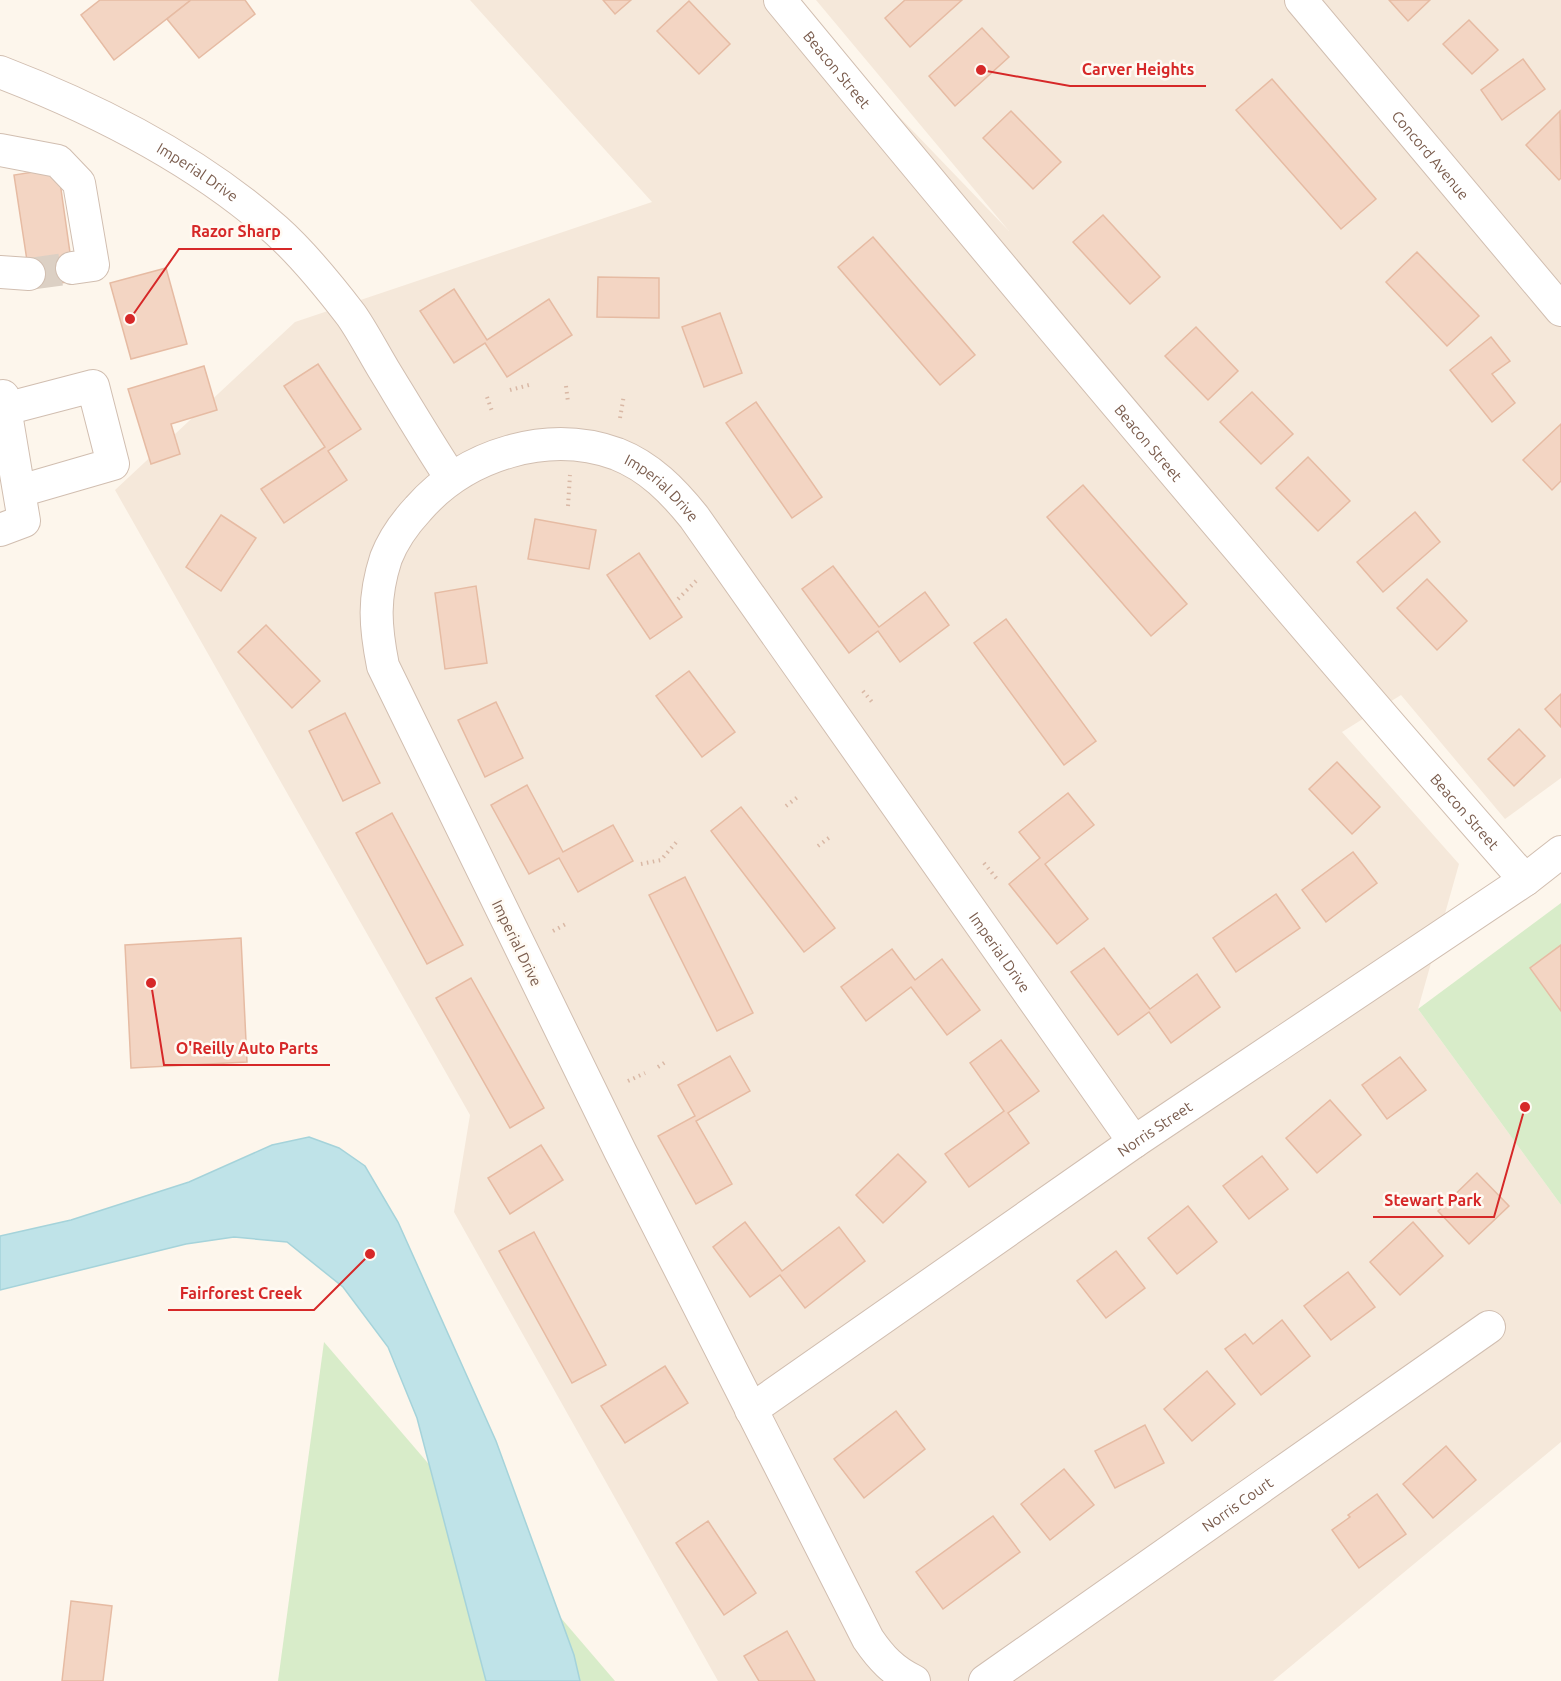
<svg xmlns="http://www.w3.org/2000/svg" width="1561" height="1681" font-family="Ubuntu,sans-serif">
  <style>
    .residential { fill: #f5e8da }
    .green { fill: #d8ecc9 }
    .water { fill: #bfe3e8; stroke: #a5d3da; stroke-width: 1.5 }
    .building { fill: #f3d5c3; stroke: #e6bba3; stroke-width: 1.5 }
    .lines { fill: none; stroke-linecap: round; stroke-linejoin: round }
    .minor-tunnel { stroke: #dcd0c4; stroke-width: 32; stroke-dasharray: 32 16; stroke-linecap: butt }
    .minor-casing { stroke: #d1beb0; stroke-width: 34 }
    .path { stroke: #d9b8a5; stroke-width: 4; stroke-dasharray: 1.5 4.5; stroke-linecap: butt }
    .minor { stroke: #fff; stroke-width: 32 }
    .labels { text-anchor: middle; dominant-baseline: central; stroke-width: 5; stroke-linejoin: round; paint-order: stroke }
    .street-label { font-size: 15px; fill: #7a5c4d; stroke: #fffaf3 }
    .leader { fill: none; stroke: #d62828; stroke-width: 2 }
    .callout-dot { fill: #d62828; stroke: #fffaf3; stroke-width: 2 }
    .callout-label { font-size: 16px; text-anchor: middle; font-weight: bold; fill: #d62828; stroke: #fffaf3; stroke-width: 5; stroke-linejoin: round; paint-order: stroke }
  </style>
  <rect width="100%" height="100%" fill="#fdf6ec"/>
  <polygon class="residential" points="470,0 787,0 1009,231 816,0 1561,0 1561,778 1505,819 1401,695 1342,732 1459,864 1418,1009 1561,1205 1561,1442 1273,1681 718,1681 454,1212 470,1115 115,490 295,322 652,202"/>
  <g class="green">
    <polygon points="1561,903 1561,1205 1418,1009"/>
    <polygon points="324,1342 615,1681 278,1681"/>
  </g>
  <polygon class="water" points="309,1137 339,1148 365,1166 398,1222 496,1441 574,1655 580,1681 486,1681 417,1418 388,1347 343,1287 287,1242 234,1237 186,1244 0,1290 0,1236 71,1220 189,1182 272,1145"/>
  <g class="building">
    <polygon points="100,0 191,0 114,60 81,15"/>
    <polygon points="191,0 245,0 255,14 199,58 167,19"/>
    <polygon points="603,0 631,0 615,14"/>
    <polygon points="905,0 962,0 910,47 885,18"/>
    <polygon points="1389,0 1430,0 1408,21"/>
    <polygon points="689,1 730,44 699,74 657,31"/>
    <polygon points="1469,20 1498,50 1472,74 1443,44"/>
    <polygon points="982,28 1009,57 955,106 929,76"/>
    <polygon points="1523,59 1545,89 1502,120 1481,90"/>
    <polygon points="1272,79 1376,199 1341,229 1236,110"/>
    <polygon points="1011,111 1061,162 1033,189 983,138"/>
    <polygon points="1560,111 1561,178 1559,180 1526,145"/>
    <polygon points="58,168 74,281 31,287 14,175"/>
    <polygon points="1103,215 1160,277 1130,304 1073,242"/>
    <polygon points="873,237 975,355 940,385 838,267"/>
    <polygon points="1417,252 1479,316 1447,346 1386,282"/>
    <polygon points="166,268 187,344 131,359 110,283"/>
    <polygon points="598,277 659,278 659,318 597,317"/>
    <polygon points="454,289 487,340 549,299 572,335 507,377 485,343 454,363 420,311"/>
    <polygon points="720,313 742,373 704,387 682,327"/>
    <polygon points="1196,327 1238,371 1208,400 1165,356"/>
    <polygon points="1491,337 1510,361 1492,374 1515,403 1492,422 1450,370"/>
    <polygon points="318,364 361,429 328,451 347,480 284,523 261,489 325,447 284,386"/>
    <polygon points="204,366 217,410 171,424 180,454 151,464 128,389"/>
    <polygon points="1252,392 1293,434 1261,464 1220,422"/>
    <polygon points="756,402 822,497 792,518 726,423"/>
    <polygon points="1561,424 1561,481 1552,490 1523,460"/>
    <polygon points="1308,457 1350,501 1318,531 1276,488"/>
    <polygon points="1083,485 1187,604 1151,636 1047,517"/>
    <polygon points="1415,512 1440,542 1383,592 1357,562"/>
    <polygon points="221,515 256,538 221,591 186,567"/>
    <polygon points="535,519 596,530 589,569 528,559"/>
    <polygon points="639,553 682,617 650,639 607,575"/>
    <polygon points="833,566 879,627 925,592 949,625 900,662 878,631 849,653 802,589"/>
    <polygon points="1427,579 1467,621 1437,650 1397,608"/>
    <polygon points="476,586 487,663 445,669 435,593"/>
    <polygon points="1006,619 1096,741 1064,765 974,643"/>
    <polygon points="266,625 320,681 292,708 238,652"/>
    <polygon points="689,671 735,732 702,757 656,696"/>
    <polygon points="1561,694 1561,727 1545,709"/>
    <polygon points="496,702 523,758 485,777 458,720"/>
    <polygon points="345,713 380,783 343,801 309,731"/>
    <polygon points="1519,729 1545,756 1514,786 1488,759"/>
    <polygon points="1337,762 1380,807 1352,834 1309,789"/>
    <polygon points="527,785 563,852 613,825 633,861 578,892 559,858 529,874 491,805"/>
    <polygon points="1068,793 1094,825 1045,864 1088,919 1057,944 1009,884 1040,858 1019,832"/>
    <polygon points="741,807 835,928 804,952 711,831"/>
    <polygon points="392,813 463,945 427,964 356,833"/>
    <polygon points="1353,852 1377,883 1326,922 1302,890"/>
    <polygon points="685,877 753,1013 717,1031 649,895"/>
    <polygon points="1276,894 1300,928 1236,972 1213,938"/>
    <polygon points="241,938 247,1062 131,1068 125,945"/>
    <polygon points="1561,945 1561,1011 1530,968"/>
    <polygon points="1104,948 1150,1009 1197,974 1220,1007 1171,1043 1149,1012 1118,1035 1071,972"/>
    <polygon points="892,949 915,980 942,959 980,1010 947,1035 911,987 866,1021 841,987"/>
    <polygon points="471,978 544,1108 510,1128 436,998"/>
    <polygon points="1001,1040 1039,1091 1008,1113 1029,1143 969,1187 945,1154 1004,1111 970,1063"/>
    <polygon points="730,1056 750,1091 696,1121 732,1184 696,1204 658,1136 695,1116 678,1085"/>
    <polygon points="1400,1057 1426,1090 1387,1119 1362,1085"/>
    <polygon points="1330,1100 1361,1135 1317,1173 1286,1138"/>
    <polygon points="541,1145 563,1180 510,1214 488,1178"/>
    <polygon points="898,1154 926,1182 883,1223 856,1195"/>
    <polygon points="1262,1156 1288,1189 1249,1219 1223,1186"/>
    <polygon points="1477,1173 1509,1206 1469,1244 1438,1211"/>
    <polygon points="1188,1206 1217,1242 1177,1274 1148,1238"/>
    <polygon points="745,1222 782,1271 839,1227 865,1261 805,1308 780,1275 750,1297 713,1247"/>
    <polygon points="1413,1222 1443,1256 1400,1295 1370,1262"/>
    <polygon points="534,1232 606,1365 572,1383 499,1251"/>
    <polygon points="1116,1251 1145,1288 1106,1318 1077,1281"/>
    <polygon points="1348,1272 1375,1307 1331,1340 1304,1306"/>
    <polygon points="1282,1320 1310,1356 1261,1395 1225,1349 1245,1334 1253,1344"/>
    <polygon points="665,1366 688,1403 625,1443 601,1406"/>
    <polygon points="1207,1371 1235,1404 1192,1441 1164,1409"/>
    <polygon points="896,1411 925,1449 864,1498 834,1459"/>
    <polygon points="1145,1425 1164,1463 1115,1488 1095,1451"/>
    <polygon points="1446,1446 1476,1480 1433,1518 1403,1484"/>
    <polygon points="1064,1469 1094,1505 1050,1540 1021,1504"/>
    <polygon points="1377,1494 1406,1534 1359,1568 1332,1530 1350,1517 1348,1515"/>
    <polygon points="993,1516 1020,1552 943,1609 916,1572"/>
    <polygon points="708,1521 756,1593 724,1615 676,1543"/>
    <polygon points="71,1601 112,1606 103,1681 62,1681"/>
    <polygon points="787,1631 815,1681 759,1681 744,1656"/>
  </g>
  <g class="lines">
    <polyline class="minor-tunnel" points="29,274 72,268"/>
    <g class="minor-casing">
      <g id="minor">
        <path id="s1" d="M780,0C1024,296 1271,591 1525,880"/>
        <path id="s2" d="M1301,0L1561,310"/>
        <path id="s3" d="M0,72C99,110 196,159 276,230C304,255 328,285 351,315C363,332 373,352 384,370C406,406 428,443 451,478"/>
        <polyline points="0,150 58,161 79,183 93,265 72,268"/>
        <polyline points="0,272 29,274"/>
        <polyline points="5,409 93,386 113,464 20,491"/>
        <polyline points="0,530 24,521 3,396"/>
        <path id="s4" d="M751,1410L1134,1142L1525,880L1561,852"/>
        <path id="s5" d="M914,1681C893,1671 881,1658 868,1639L620,1151L383,666C375,626 373,598 386,558C393,540 405,523 418,509C466,454 548,429 617,454C650,467 673,491 694,517L1134,1142"/>
        <path id="s6" d="M985,1681L1489,1327"/>
      </g>
    </g>
    <g class="path">
      <polyline points="566,386 568,402"/>
      <polyline points="510,390 529,385"/>
      <polyline points="487,397 493,414"/>
      <polyline points="620,418 624,395"/>
      <polyline points="568,506 570,475"/>
      <polyline points="678,599 699,578"/>
      <polyline points="863,691 872,702"/>
      <polyline points="786,806 799,796"/>
      <polyline points="818,846 830,837"/>
      <polyline points="984,863 997,879"/>
      <polyline points="641,864 661,860 679,839"/>
      <polyline points="553,931 566,924"/>
      <polyline points="658,1067 667,1061"/>
      <polyline points="628,1081 645,1073"/>
    </g>
    <use href="#minor" class="minor"/>
  </g>
  <g class="labels">
    <g class="street-label">
      <text stroke="none"><textPath href="#s1" startOffset="90">Beacon Street</textPath></text>
      <text stroke="none"><textPath href="#s2" startOffset="202">Concord Avenue</textPath></text>
      <text stroke="none"><textPath href="#s3" startOffset="222">Imperial Drive</textPath></text>
      <text stroke="none"><textPath href="#s1" startOffset="576">Beacon Street</textPath></text>
      <text stroke="none"><textPath href="#s5" startOffset="1594">Imperial Drive</textPath></text>
      <text stroke="none"><textPath href="#s1" startOffset="1062">Beacon Street</textPath></text>
      <text transform="translate(517 943) rotate(64)">Imperial Drive</text>
      <text stroke="none"><textPath href="#s5" startOffset="2170">Imperial Drive</textPath></text>
      <text stroke="none"><textPath href="#s4" startOffset="492">Norris Street</textPath></text>
      <text stroke="none"><textPath href="#s6" startOffset="308">Norris Court</textPath></text>
    </g>
  </g>
  <path class="leader" d="M981 70L1070 86H1206M130 319L179 249H292M151 983L164 1065H330M1525 1107L1494 1217H1373M370 1254L314 1310H168"/>
  <g class="callout-dot">
    <circle cx="981" cy="70" r="6"/>
    <circle cx="130" cy="319" r="6"/>
    <circle cx="151" cy="983" r="6"/>
    <circle cx="1525" cy="1107" r="6"/>
    <circle cx="370" cy="1254" r="6"/>
  </g>
  <g class="callout-label">
    <text x="1138" y="75">Carver Heights</text>
    <text x="236" y="237">Razor Sharp</text>
    <text x="247" y="1054">O'Reilly Auto Parts</text>
    <text x="1433" y="1206">Stewart Park</text>
    <text x="241" y="1299">Fairforest Creek</text>
  </g>
</svg>
